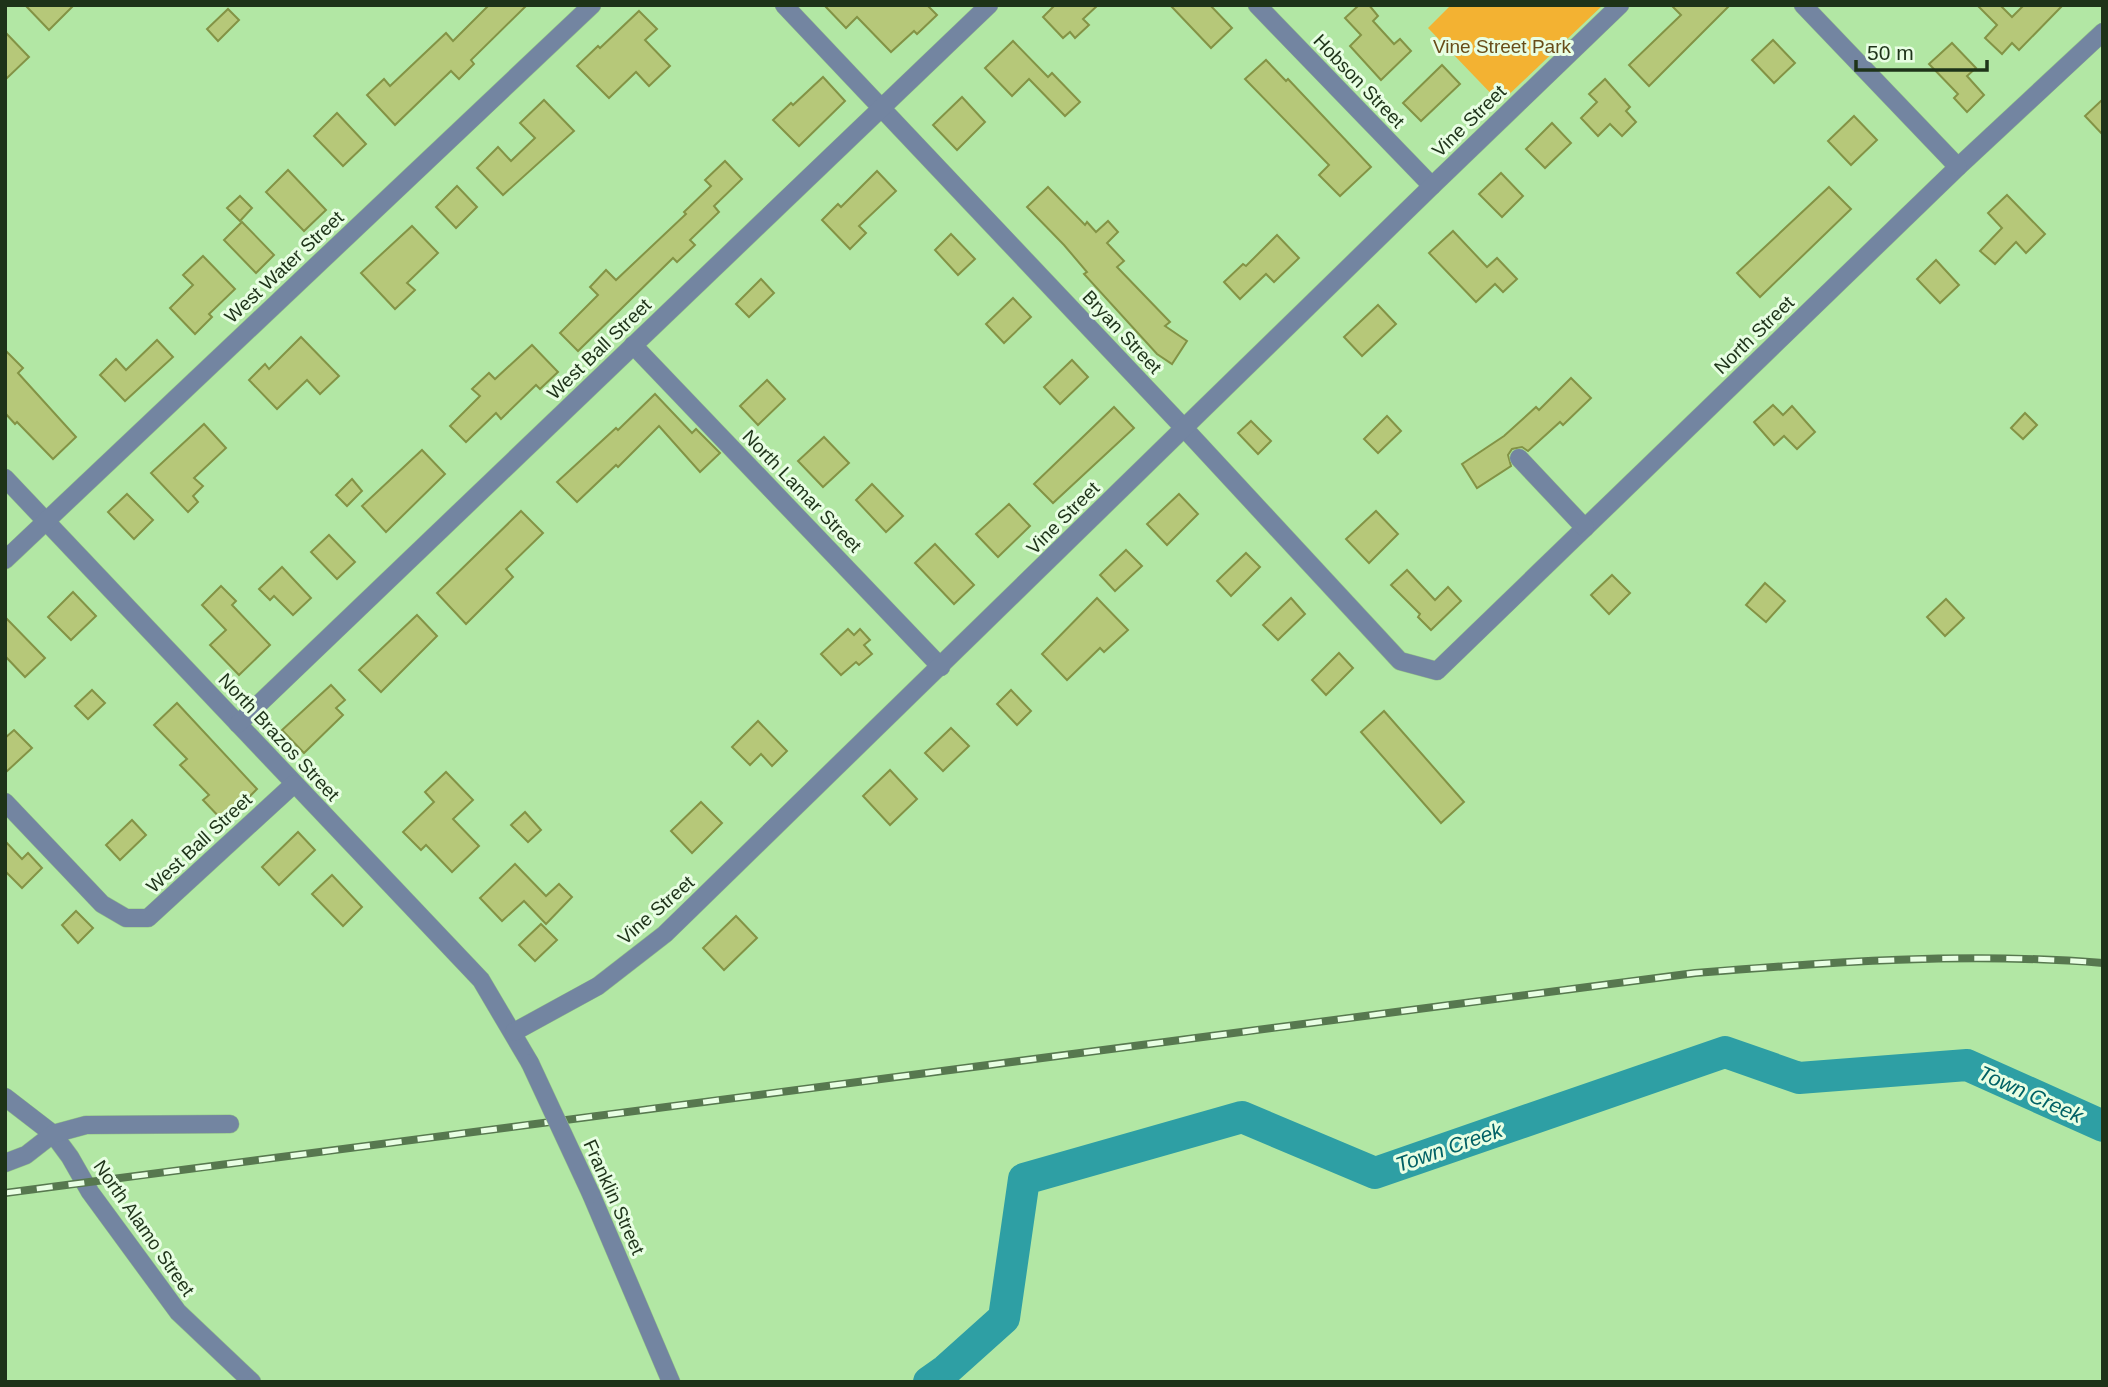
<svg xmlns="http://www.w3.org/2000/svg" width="2108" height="1387" font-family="Helvetica,sans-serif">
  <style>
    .green { fill: #f3b232 }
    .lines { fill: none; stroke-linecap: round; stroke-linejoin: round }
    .river { stroke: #2e9fa4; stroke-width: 32 }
    .building { fill: #b6c879; stroke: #839345; stroke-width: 2 }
    .minor-casing { stroke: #94c388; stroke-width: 19 }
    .minor { stroke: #7385a1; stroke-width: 18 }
    .rail-casing { stroke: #57784f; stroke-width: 8 }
    .rail { stroke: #e8fee3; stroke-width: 5; stroke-dasharray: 16; stroke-linecap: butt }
    .minor-bridge-casing { stroke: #94c388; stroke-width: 19; stroke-linecap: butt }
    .minor-bridge { stroke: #7385a1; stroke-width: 18 }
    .labels { text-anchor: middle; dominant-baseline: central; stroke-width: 6; stroke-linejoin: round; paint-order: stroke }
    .park-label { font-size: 19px; fill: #684c18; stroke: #e8fee3 }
    .street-label { font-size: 19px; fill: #1e3319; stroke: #e8fee3 }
    .water-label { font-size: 21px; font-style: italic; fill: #006165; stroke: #e8fee3 }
  </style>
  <rect width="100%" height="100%" fill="#b2e7a4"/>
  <polygon class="green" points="1451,5 1603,5 1500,103 1428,28"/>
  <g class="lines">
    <polyline class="river" points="929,1382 946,1370 1004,1318 1024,1179 1242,1117 1375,1173 1725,1052 1799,1078 1967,1065 2103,1126"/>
  </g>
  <g class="building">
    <polygon points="25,5 74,5 49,30"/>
    <polygon points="489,5 527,5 471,60 474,64 459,79 451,71 395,125 367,95 384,79 390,86 446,33 453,41"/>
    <polygon points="824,5 927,5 937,15 917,34 914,31 891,52 857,17 846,28"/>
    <polygon points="1055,5 1098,5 1083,19 1089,25 1075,38 1070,32 1063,38 1043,17"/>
    <polygon points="1170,5 1210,5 1232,28 1211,48"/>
    <polygon points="1359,5 1369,5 1378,16 1373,21 1394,44 1400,39 1411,51 1381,80 1350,46 1361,35 1345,18"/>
    <polygon points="1671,5 1730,5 1649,86 1629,65 1681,15"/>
    <polygon points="1977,5 2000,5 2012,17 2024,5 2063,5 2019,50 2012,43 2002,54 1985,38 1997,25"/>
    <polygon points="228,9 239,20 218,41 207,29"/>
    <polygon points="639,11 657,29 645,40 670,66 649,86 636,72 609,98 577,66 598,46 600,48"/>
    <polygon points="5,32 29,57 5,80"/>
    <polygon points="1773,40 1795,63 1774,83 1752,60"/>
    <polygon points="1013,41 1048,77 1052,73 1080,102 1065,116 1029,79 1012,96 985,68"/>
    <polygon points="1952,43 1976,68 1967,76 1984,95 1967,112 1954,98 1958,94 1929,64"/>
    <polygon points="1266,60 1286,81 1288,79 1371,167 1340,196 1319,175 1329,165 1245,79"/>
    <polygon points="1442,65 1460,84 1421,121 1403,103"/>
    <polygon points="823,77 845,101 799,146 773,120 791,103 793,105"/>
    <polygon points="1605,79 1630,107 1626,111 1636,122 1622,136 1610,124 1598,136 1581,118 1597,102 1589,94"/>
    <polygon points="962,97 985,122 957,150 933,125"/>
    <polygon points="2103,99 2103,135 2085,116"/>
    <polygon points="544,100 574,131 503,195 477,168 498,147 511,161 535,138 520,123"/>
    <polygon points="337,113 366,144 343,166 314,136"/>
    <polygon points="1854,116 1877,140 1851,165 1828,141"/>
    <polygon points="1552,123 1571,143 1545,168 1526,149"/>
    <polygon points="725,161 742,179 714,206 719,212 690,240 695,245 677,262 673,258 578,351 560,333 598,295 590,287 606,270 616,280 686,214 684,212 711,186 705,180"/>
    <polygon points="288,170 326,210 304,231 266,192"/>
    <polygon points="877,171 896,191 859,226 866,233 850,249 822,220 838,204 841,207"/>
    <polygon points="1501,173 1523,196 1502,217 1479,194"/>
    <polygon points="457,186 477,207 456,228 436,207"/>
    <polygon points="1048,187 1085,225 1087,222 1096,232 1108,221 1118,232 1107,243 1124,261 1117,267 1170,322 1165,326 1187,341 1172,364 1157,354 1084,274 1087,272 1064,245 1027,207"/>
    <polygon points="1829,187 1851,209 1760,297 1737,273"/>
    <polygon points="2007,195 2045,234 2026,253 2016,242 1995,264 1980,251 2002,228 1988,213"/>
    <polygon points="240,196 252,208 240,221 227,208"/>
    <polygon points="242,222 274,255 256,273 224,240"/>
    <polygon points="412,226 438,253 407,283 415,290 395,309 361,273"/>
    <polygon points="1453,231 1487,267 1497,258 1517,279 1503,292 1495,284 1476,302 1429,253"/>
    <polygon points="951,234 975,259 958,275 935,250"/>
    <polygon points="1277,235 1299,258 1274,282 1266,274 1240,299 1224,282 1243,264 1246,266"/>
    <polygon points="203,256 235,289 209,314 212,317 195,334 170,308 193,285 183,275"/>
    <polygon points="1936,260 1959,285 1940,303 1917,279"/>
    <polygon points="761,279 774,293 749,317 736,304"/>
    <polygon points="1013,298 1031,317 1004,343 986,324"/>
    <polygon points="1378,305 1396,324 1362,356 1344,337"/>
    <polygon points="301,337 339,376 320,394 307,380 277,409 249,380 265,364 269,369"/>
    <polygon points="157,340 173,357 125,401 100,375 116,359 126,370"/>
    <polygon points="532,345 558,372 540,389 536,385 501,419 496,413 466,442 450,426 480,396 472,389 489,373 495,379"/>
    <polygon points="5,350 23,368 18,373 76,437 53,459 17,422 15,424 5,413"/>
    <polygon points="1072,360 1088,377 1060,404 1044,387"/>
    <polygon points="1571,378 1591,398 1563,425 1560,422 1528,451 1522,447 1512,449 1508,455 1511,466 1477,488 1462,464 1504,436 1536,407 1539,410"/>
    <polygon points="767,380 785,399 758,425 740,406"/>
    <polygon points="655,394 692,433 696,429 720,453 700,472 659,426 618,467 616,465 577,502 557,482 616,428 618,430"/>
    <polygon points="1773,405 1783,415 1792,406 1815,432 1797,449 1784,436 1774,445 1754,422"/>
    <polygon points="1114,407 1134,428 1053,503 1034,484"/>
    <polygon points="2025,413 2037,425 2023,439 2011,428"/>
    <polygon points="1387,416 1401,431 1378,453 1364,439"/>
    <polygon points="1251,421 1271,441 1258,454 1238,433"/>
    <polygon points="204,424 226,448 194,478 203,486 193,496 198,502 188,512 151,473"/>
    <polygon points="824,437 849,463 823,487 798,461"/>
    <polygon points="422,450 445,474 386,532 362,506"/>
    <polygon points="352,479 362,491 347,506 336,495"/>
    <polygon points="872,484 903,516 886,532 856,500"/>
    <polygon points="127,494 153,520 134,539 108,512"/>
    <polygon points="1179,494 1198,514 1167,545 1147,524"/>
    <polygon points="1009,504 1030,526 998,557 976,534"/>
    <polygon points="521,511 543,533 506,569 513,577 466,624 437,593"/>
    <polygon points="1376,511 1398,534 1369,563 1346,539"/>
    <polygon points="329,535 355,562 337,579 311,552"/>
    <polygon points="935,544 974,585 954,604 915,563"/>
    <polygon points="1126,550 1142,566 1115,591 1100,575"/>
    <polygon points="1246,553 1260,567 1231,596 1217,581"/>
    <polygon points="282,567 311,598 293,615 274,596 270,600 259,589"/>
    <polygon points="1407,570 1435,600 1448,587 1461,601 1431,630 1418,617 1420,614 1391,585"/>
    <polygon points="1612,575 1630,593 1609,614 1591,595"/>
    <polygon points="1765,583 1785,601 1766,622 1746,605"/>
    <polygon points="221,586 236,601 232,605 270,645 239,675 210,645 226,630 202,605"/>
    <polygon points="73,592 96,616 71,640 48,617"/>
    <polygon points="1097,598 1128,630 1104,652 1100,648 1067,680 1042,654"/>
    <polygon points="1291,598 1305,614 1278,640 1263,625"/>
    <polygon points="1946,599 1964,618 1945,636 1927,617"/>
    <polygon points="417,615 437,636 381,692 359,670"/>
    <polygon points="5,617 45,658 25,677 5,656"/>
    <polygon points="848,629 854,635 860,629 870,640 864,645 872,654 859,665 856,662 841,675 821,654"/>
    <polygon points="1339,653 1353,668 1326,695 1312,680"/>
    <polygon points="331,685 345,700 336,708 343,715 304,753 282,730"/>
    <polygon points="92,690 105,703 88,719 75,706"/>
    <polygon points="1011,690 1031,711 1017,725 997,704"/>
    <polygon points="177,703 257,789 224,822 203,800 209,795 180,765 187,759 154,725"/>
    <polygon points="1384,711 1464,802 1441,823 1361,732"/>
    <polygon points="758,721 787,751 772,766 761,754 750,765 732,747"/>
    <polygon points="951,728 969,746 943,771 925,753"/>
    <polygon points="14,730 32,748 5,773 5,738"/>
    <polygon points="890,770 917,799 890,825 863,796"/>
    <polygon points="446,772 473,800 453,819 479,846 452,872 426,845 421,850 403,832 434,802 425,792"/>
    <polygon points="701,802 722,823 692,853 671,831"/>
    <polygon points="525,812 541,830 528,842 511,825"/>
    <polygon points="132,820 146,835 120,860 106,845"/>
    <polygon points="298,832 315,850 279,885 262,867"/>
    <polygon points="5,841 22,859 28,853 42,868 22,888 5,871"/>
    <polygon points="515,864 546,896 559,884 572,897 546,924 524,901 502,921 480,898"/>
    <polygon points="332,875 362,907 343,926 312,894"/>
    <polygon points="76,911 93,928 78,943 62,925"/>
    <polygon points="736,916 757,938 724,970 703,948"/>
    <polygon points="541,924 557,940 535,961 519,945"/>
  </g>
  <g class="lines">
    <g class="minor-casing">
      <g id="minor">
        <polyline points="784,5 1184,428 1400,661 1437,671 1958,167 2103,32"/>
        <polyline points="1257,5 1432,186"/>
        <polyline points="1803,5 1958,167"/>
        <polyline points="633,345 941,667"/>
        <polyline points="1519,458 1585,528"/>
        <polyline points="5,478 481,980 530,1063"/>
        <polyline points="5,560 592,5"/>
        <polyline points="238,724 989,5"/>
        <polyline points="5,802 102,904 126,918 148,918 294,784"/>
        <polyline points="514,1032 598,986 665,934 1432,186 1620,5"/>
        <polyline points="5,1097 53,1134 70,1157 90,1192 178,1312 252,1382"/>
        <polyline points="5,1163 26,1155 53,1134 86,1125 230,1124"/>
        <polyline points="591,1194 671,1382"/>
      </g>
    </g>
    <use href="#minor" class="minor"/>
    <g class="rail-casing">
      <path id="rail" d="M5,1193L1695,973C1830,962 1967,952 2103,963"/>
    </g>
    <use href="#rail" class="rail"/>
    <g class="minor-bridge-casing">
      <polyline id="minor-bridge" points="530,1063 591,1194"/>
    </g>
    <use href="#minor-bridge" class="minor-bridge"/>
  </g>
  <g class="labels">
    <g class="park-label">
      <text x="1502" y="46">Vine Street Park</text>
    </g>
    <g class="street-label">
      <text transform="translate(1359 81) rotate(46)">Hobson Street</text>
      <text transform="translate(1469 121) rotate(-44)">Vine Street</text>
      <text transform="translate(284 267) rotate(-43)">West Water Street</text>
      <text transform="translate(1122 332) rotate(47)">Bryan Street</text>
      <text transform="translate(1754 335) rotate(-44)">North Street</text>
      <text transform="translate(599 349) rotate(-44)">West Ball Street</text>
      <text transform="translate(802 491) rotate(46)">North Lamar Street</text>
      <text transform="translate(1063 518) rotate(-45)">Vine Street</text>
      <text transform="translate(279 737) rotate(47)">North Brazos Street</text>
      <text transform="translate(199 843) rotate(-43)">West Ball Street</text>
      <text transform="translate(656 910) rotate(-41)">Vine Street</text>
      <text transform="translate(614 1197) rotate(66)">Franklin Street</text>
      <text transform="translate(144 1228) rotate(55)">North Alamo Street</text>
    </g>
    <g class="water-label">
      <text transform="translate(2031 1094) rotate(24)">Town Creek</text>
      <text transform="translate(1449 1147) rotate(-19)">Town Creek</text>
    </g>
  </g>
  <rect width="2108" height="1387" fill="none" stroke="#1e3319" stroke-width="14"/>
  <path d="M1856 60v10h131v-10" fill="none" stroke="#1e3319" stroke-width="3.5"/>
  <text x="1867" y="60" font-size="21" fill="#1e3319" stroke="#e8fee3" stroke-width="5" paint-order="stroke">50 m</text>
</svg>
